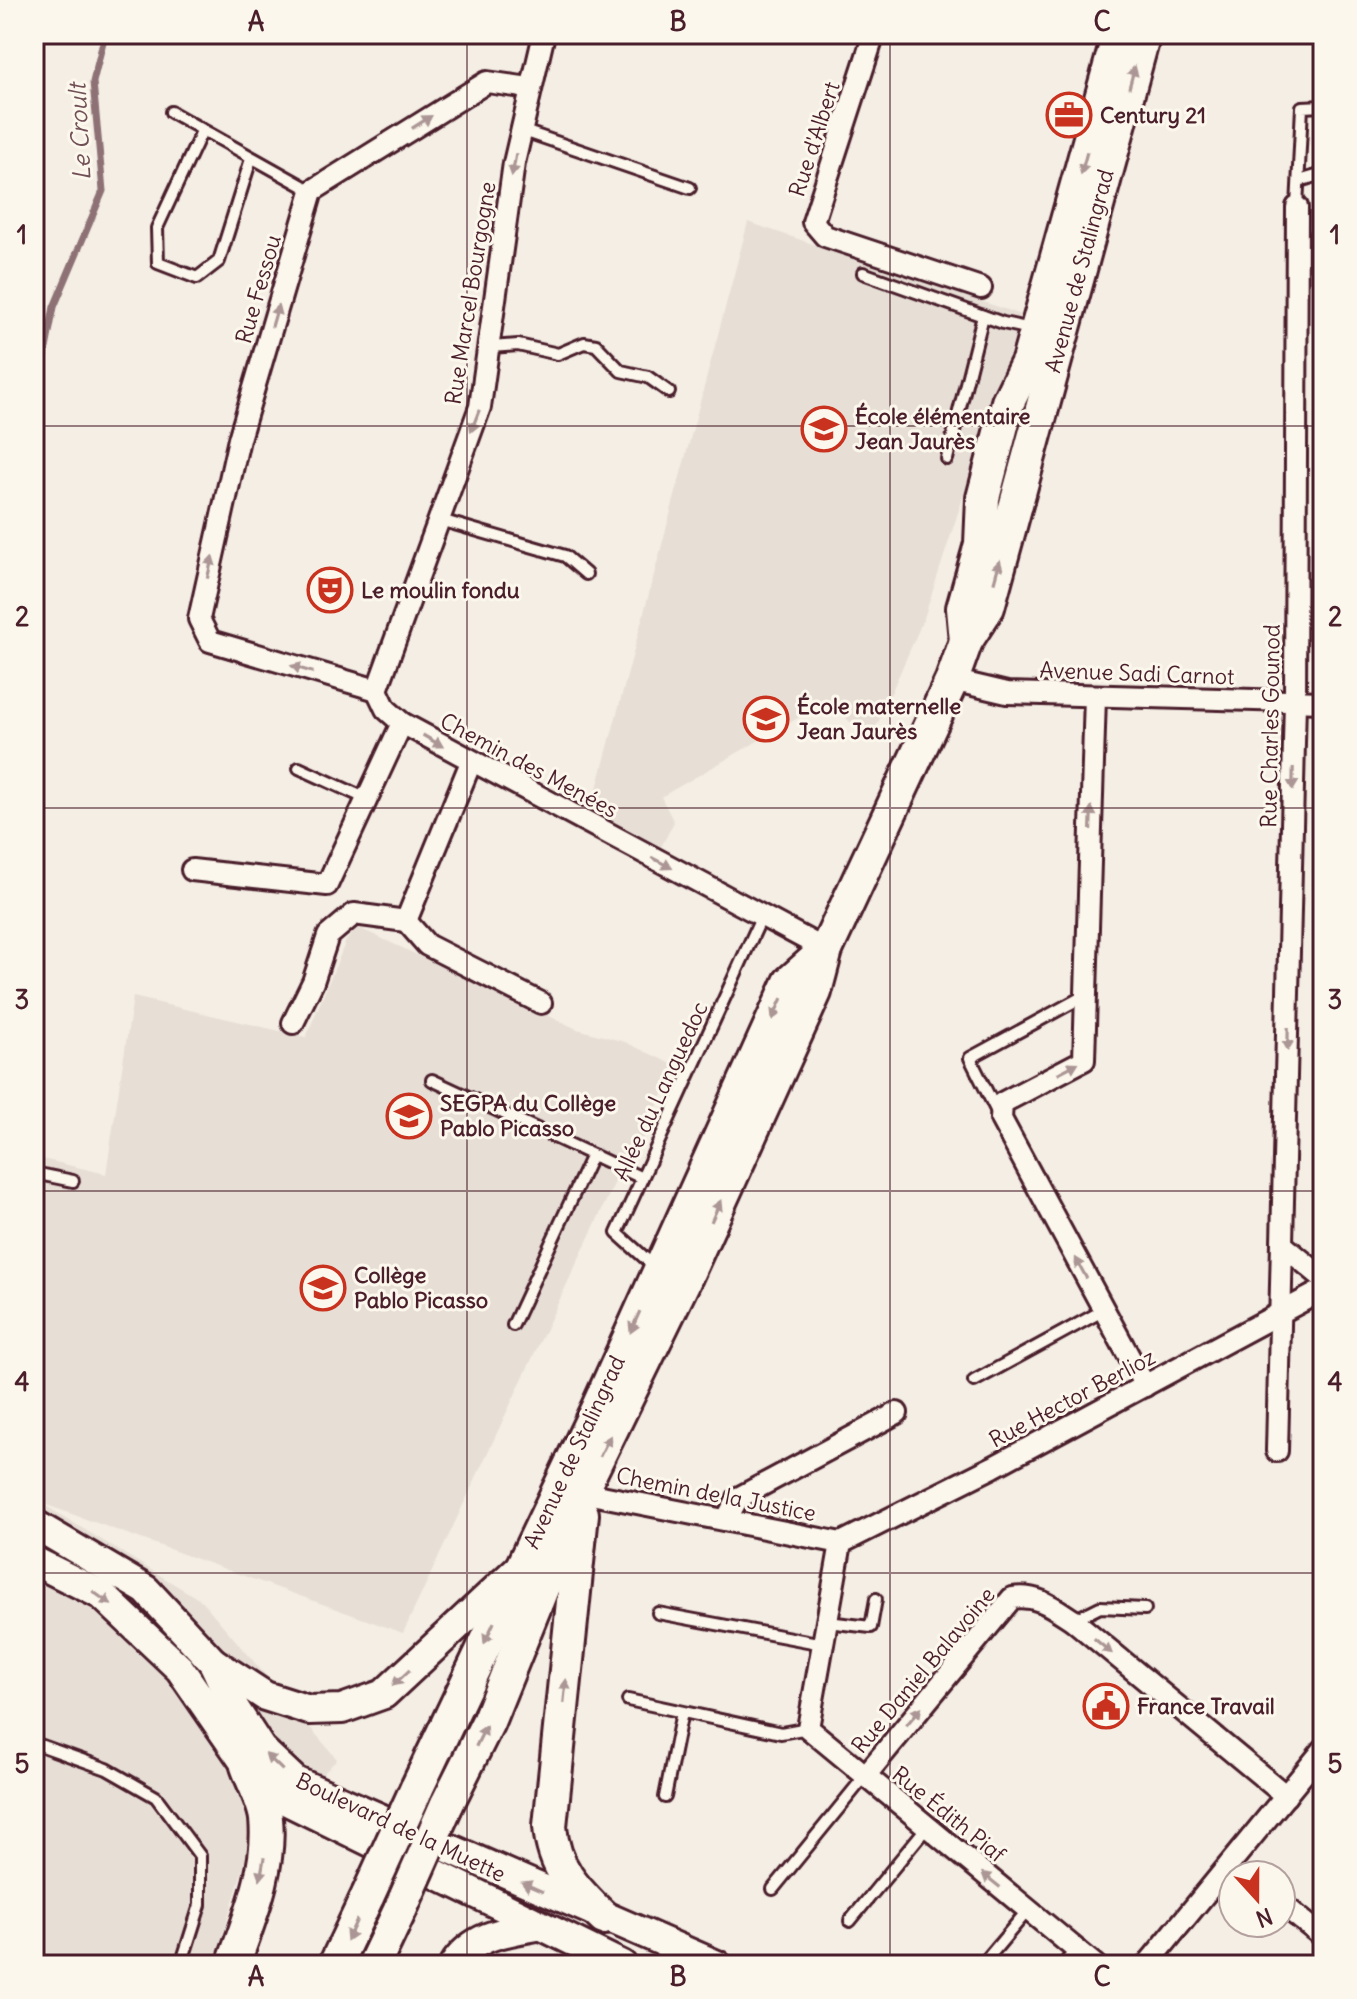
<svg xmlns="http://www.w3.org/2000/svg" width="1357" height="1999" font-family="Delius,sans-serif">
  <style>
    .built { fill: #e7dfd6 }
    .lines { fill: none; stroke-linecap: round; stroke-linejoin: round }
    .stream { stroke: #8d7174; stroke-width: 7 }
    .service-casing { stroke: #4a1f2b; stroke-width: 16 }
    .minor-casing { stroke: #4a1f2b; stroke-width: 26 }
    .secondary-casing { stroke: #4a1f2b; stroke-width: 34 }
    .primary-casing { stroke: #4a1f2b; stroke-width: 38 }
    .service { stroke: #fbf7ec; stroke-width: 10 }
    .minor { stroke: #fbf7ec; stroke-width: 20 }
    .secondary { stroke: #fbf7ec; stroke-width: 28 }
    .primary { stroke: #fbf7ec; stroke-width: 32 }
    .primary-bridge-casing { stroke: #4a1f2b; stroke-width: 38; stroke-linecap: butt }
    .primary-bridge { stroke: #fbf7ec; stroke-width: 32 }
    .oneway { fill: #ab9695 }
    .grid { fill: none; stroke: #4a1f2b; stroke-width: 2; stroke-opacity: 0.55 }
    .labels { text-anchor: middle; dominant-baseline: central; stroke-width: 6; stroke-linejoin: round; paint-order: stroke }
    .poi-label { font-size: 22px; font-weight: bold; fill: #4a1f2b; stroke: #fbf7ec; text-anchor: start }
    .street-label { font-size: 22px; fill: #4a1f2b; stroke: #fbf7ec }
    .water-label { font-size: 24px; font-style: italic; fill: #714f56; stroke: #fbf7ec }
    .neatline { fill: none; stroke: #4a1f2b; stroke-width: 3 }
    .grid-label { font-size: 26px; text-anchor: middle; font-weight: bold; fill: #4a1f2b }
  </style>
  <rect width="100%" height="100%" fill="#f4eee4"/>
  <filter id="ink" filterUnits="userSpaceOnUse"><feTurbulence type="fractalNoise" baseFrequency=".0125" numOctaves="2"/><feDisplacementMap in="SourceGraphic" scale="16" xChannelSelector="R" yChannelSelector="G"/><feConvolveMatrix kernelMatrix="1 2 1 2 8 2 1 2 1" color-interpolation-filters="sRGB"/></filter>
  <g filter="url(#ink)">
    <g class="built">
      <polygon points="748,222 1022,315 924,618 873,734 850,722 829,700 661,797 674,822 661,847 591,811"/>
      <polygon points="357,927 577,1029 625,1042 676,1066 639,1146 621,1169 403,1633 41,1503 202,1601 337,1759 246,1858 214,1965 34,1965 34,1157 106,1174 133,997 306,1037 346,941"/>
    </g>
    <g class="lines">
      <polyline class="stream" points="34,410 54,307 103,191 93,82 105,34"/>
      <g class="service-casing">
        <g id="service">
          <polyline points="171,112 312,191"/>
          <polyline points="521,130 690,188"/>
          <polyline points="202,131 157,228 158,263 197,278 219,261 251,159"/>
          <polyline points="1299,181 1323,174"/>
          <polyline points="1297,207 1302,107 1323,106"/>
          <polyline points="863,273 1003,323 1031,329"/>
          <polyline points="491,347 518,345 558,354 584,343 596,345 621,371 648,377 669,392"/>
          <polyline points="947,459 983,316"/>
          <polyline points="437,519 565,556 586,574"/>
          <polyline points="299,768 367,799"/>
          <polyline points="432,1080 642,1178"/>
          <polyline points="998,1114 970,1058 1086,995"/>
          <polyline points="34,1173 73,1181"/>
          <polyline points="656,1268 617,1233 762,916"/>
          <polyline points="513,1325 592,1155"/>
          <polyline points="974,1381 1104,1310"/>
          <polyline points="658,1613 823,1644"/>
          <polyline points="1074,1620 1100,1607 1145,1609"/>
          <polyline points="827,1622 871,1627 876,1599"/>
          <polyline points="628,1700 781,1733 808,1728"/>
          <polyline points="34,1743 107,1769 156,1797 200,1856 200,1905 181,1965"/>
          <polyline points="665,1797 682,1712"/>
          <polyline points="773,1889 865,1776"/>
          <polyline points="850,1921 927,1827"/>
          <polyline points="982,1965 1028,1910"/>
          <polyline points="1063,1965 1076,1950"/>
        </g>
      </g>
      <g class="minor-casing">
        <g id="minor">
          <polyline points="874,34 813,222 825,236 981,288"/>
          <polyline points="952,680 1007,693 1323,702"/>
          <polyline points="377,690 210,641 199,619 239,439 312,191 487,82 529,88"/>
          <polyline points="377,690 480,407 514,163 544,34"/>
          <polyline points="377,690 386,709 402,723 826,950"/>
          <polyline points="1095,696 1084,1060 1002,1103 1001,1119 1145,1386"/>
          <polyline points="192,870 327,885 402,723"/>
          <polyline points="406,921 427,945 541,1003"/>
          <polyline points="293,1023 313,982 328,936 354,914 406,921 471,762"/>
          <polyline points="1284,1246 1323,1278"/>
          <polyline points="1277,1451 1295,701 1297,207"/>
          <polyline points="581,1492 841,1543"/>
          <polyline points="726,1520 738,1498 897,1413"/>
          <polyline points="841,1543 808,1728 1095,1965"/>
          <polyline points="841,1543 993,1467 1323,1290"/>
          <path d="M865,1776L1012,1598C1037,1594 1053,1607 1073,1620L1286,1796"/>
          <polyline points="1281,1903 1323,1937"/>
          <polyline points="1147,1965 1323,1750"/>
        </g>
      </g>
      <g class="secondary-casing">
        <g id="secondary">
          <polyline points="34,1524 146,1590 213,1662 235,1709 261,1749 295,1781 717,1965"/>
          <polyline points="34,1561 102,1595 180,1669 247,1766 279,1797 622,1965"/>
          <polyline points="213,1662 265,1696 309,1710 342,1709 384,1694 519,1568"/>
          <path d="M454,1965C474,1935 503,1932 537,1926"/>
        </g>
      </g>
      <g class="primary-casing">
        <g id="primary">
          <polyline points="966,641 963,608 981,544 983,498 1008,402 1028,361 1119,34"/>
          <path d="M582,1514L550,1826C553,1868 575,1890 604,1918"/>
          <polyline points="416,1790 598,1407 790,982 826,950"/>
          <polyline points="446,1806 488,1722 581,1492 684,1281 815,992 826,950 952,680 966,641 988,607 1144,34"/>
          <path d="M233,1965C249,1919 271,1869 266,1819C264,1802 253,1783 247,1766"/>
          <polyline points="335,1965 368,1895"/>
          <polyline points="374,1965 401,1908"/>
        </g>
      </g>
      <use href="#service" class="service"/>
      <use href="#minor" class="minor"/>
      <use href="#secondary" class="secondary"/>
      <use href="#primary" class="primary"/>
      <g class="primary-bridge-casing">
        <g id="primary-bridge">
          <polyline points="368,1895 416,1790"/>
          <polyline points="401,1908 446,1806"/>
        </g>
      </g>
      <use href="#primary-bridge" class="primary-bridge"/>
    </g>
    <defs><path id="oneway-solid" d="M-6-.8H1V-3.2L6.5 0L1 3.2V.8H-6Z" transform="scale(2)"/></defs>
    <g class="oneway">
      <use href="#oneway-solid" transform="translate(1132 77) rotate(-75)"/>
      <use href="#oneway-solid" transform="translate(422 122) rotate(-32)"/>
      <use href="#oneway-solid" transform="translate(1084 163) rotate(105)"/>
      <use href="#oneway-solid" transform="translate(514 165) rotate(100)"/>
      <use href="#oneway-solid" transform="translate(275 316) rotate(-74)"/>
      <use href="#oneway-solid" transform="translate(475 421) rotate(111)"/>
      <use href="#oneway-solid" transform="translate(210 567) rotate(-77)"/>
      <use href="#oneway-solid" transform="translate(997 571) rotate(-75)"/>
      <use href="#oneway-solid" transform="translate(302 669) rotate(-163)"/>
      <use href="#oneway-solid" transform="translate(433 741) rotate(30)"/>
      <use href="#oneway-solid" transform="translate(1293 779) rotate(91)"/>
      <use href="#oneway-solid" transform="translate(1091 818) rotate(-88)"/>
      <use href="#oneway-solid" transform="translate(662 863) rotate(28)"/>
      <use href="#oneway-solid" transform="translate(777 1009) rotate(114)"/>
      <use href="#oneway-solid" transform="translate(1288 1039) rotate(91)"/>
      <use href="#oneway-solid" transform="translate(1068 1068) rotate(-28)"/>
      <use href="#oneway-solid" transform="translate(716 1211) rotate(-66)"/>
      <use href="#oneway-solid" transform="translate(1081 1268) rotate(-118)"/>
      <use href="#oneway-solid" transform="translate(635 1322) rotate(114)"/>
      <use href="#oneway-solid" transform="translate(605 1446) rotate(-63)"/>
      <use href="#oneway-solid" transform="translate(102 1598) rotate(36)"/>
      <use href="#oneway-solid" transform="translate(489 1633) rotate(115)"/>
      <use href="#oneway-solid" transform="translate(1103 1646) rotate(40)"/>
      <use href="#oneway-solid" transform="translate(401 1678) rotate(137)"/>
      <use href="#oneway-solid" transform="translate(565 1691) rotate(-84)"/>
      <use href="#oneway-solid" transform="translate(914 1716) rotate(-50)"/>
      <use href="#oneway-solid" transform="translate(481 1736) rotate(-64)"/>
      <use href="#oneway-solid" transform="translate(274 1762) rotate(-136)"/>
      <use href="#oneway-solid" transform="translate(262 1869) rotate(100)"/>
      <use href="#oneway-solid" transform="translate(991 1880) rotate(-141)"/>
      <use href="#oneway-solid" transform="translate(532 1887) rotate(-156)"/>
      <use href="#oneway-solid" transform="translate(352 1930) rotate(115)"/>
    </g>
  </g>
  <path class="grid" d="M467,34V1965M890,34V1965M34,426H1323M34,808H1323M34,1191H1323M34,1573H1323"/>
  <defs>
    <g id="office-ring" transform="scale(2.3)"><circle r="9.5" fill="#fbf7ec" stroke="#c8321e" stroke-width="1.5"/><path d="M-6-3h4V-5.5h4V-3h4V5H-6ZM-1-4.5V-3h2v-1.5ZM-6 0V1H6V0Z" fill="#c8321e"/></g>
    <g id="school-ring" transform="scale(2.3)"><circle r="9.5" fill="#fbf7ec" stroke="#c8321e" stroke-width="1.5"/><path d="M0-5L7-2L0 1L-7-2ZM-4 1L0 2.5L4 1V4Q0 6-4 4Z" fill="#c8321e"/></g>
    <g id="theatre-ring" transform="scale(2.3)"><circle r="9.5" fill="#fbf7ec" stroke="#c8321e" stroke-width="1.5"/><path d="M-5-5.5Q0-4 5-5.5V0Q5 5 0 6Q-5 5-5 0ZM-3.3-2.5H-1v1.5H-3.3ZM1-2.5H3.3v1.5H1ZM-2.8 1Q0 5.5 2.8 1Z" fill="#c8321e"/></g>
    <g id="civic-ring" transform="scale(2.3)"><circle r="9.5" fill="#fbf7ec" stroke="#c8321e" stroke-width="1.5"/><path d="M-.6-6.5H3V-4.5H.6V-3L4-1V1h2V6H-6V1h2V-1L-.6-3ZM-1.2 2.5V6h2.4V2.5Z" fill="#c8321e"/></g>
  </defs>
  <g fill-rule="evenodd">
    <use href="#office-ring" x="1069" y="115"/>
    <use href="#school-ring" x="824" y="429"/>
    <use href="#theatre-ring" x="330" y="590"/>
    <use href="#school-ring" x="766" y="719"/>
    <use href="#school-ring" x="409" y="1116"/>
    <use href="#school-ring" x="323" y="1288"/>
    <use href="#civic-ring" x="1106" y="1706"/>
  </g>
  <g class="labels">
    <g class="poi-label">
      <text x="1100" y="115">Century 21</text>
      <text x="855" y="416">École élémentaire<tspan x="855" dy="25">Jean Jaurès</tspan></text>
      <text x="361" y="590">Le moulin fondu</text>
      <text x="797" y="706">École maternelle<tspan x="797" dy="25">Jean Jaurès</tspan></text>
      <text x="440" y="1103">SEGPA du Collège<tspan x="440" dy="25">Pablo Picasso</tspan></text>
      <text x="354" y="1275">Collège<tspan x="354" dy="25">Pablo Picasso</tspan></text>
      <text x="1137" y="1706">France Travail</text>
    </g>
    <g class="street-label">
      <text transform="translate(814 139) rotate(-72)">Rue d'Albert</text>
      <text transform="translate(1079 271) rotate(-75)">Avenue de Stalingrad</text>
      <text transform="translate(258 289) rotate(-74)">Rue Fessou</text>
      <text transform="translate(470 293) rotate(-81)">Rue Marcel Bourgogne</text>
      <text transform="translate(1137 673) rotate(2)">Avenue Sadi Carnot</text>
      <text transform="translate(1270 726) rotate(-89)">Rue Charles Gounod</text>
      <text transform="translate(529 765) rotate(28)">Chemin des Menées</text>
      <text transform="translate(660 1091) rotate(-65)">Allée du Languedoc</text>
      <text transform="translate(1072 1398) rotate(-28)">Rue Hector Berlioz</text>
      <text transform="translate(574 1452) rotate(-65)">Avenue de Stalingrad</text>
      <text transform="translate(716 1494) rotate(11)">Chemin de la Justice</text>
      <text transform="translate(923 1670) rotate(-50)">Rue Daniel Balavoine</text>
      <text transform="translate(949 1814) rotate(39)">Rue Édith Piaf</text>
      <text transform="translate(401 1827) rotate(25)">Boulevard de la Muette</text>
    </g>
    <g class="water-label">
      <text transform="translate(79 132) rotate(-93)">Le Croult</text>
    </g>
  </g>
  <rect width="1357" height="1999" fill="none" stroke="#fbf7ec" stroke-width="88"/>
  <g transform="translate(1257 1899) rotate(159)"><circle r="38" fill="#fbf7ec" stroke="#b4a19f" stroke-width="2"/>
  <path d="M0-6L14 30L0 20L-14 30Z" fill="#c8321e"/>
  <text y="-12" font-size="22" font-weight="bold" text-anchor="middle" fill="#4a1f2b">N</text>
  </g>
  <rect x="44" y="44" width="1269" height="1911" class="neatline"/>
  <g class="grid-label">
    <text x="256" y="31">A</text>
    <text x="678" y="31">B</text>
    <text x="1102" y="31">C</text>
    <text x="22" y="244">1</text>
    <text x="1335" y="244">1</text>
    <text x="22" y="626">2</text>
    <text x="1335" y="626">2</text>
    <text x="22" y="1009">3</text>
    <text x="1335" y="1009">3</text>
    <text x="22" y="1391">4</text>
    <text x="1335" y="1391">4</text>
    <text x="22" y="1773">5</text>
    <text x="1335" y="1773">5</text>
    <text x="256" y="1986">A</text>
    <text x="678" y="1986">B</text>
    <text x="1102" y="1986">C</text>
  </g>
</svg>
